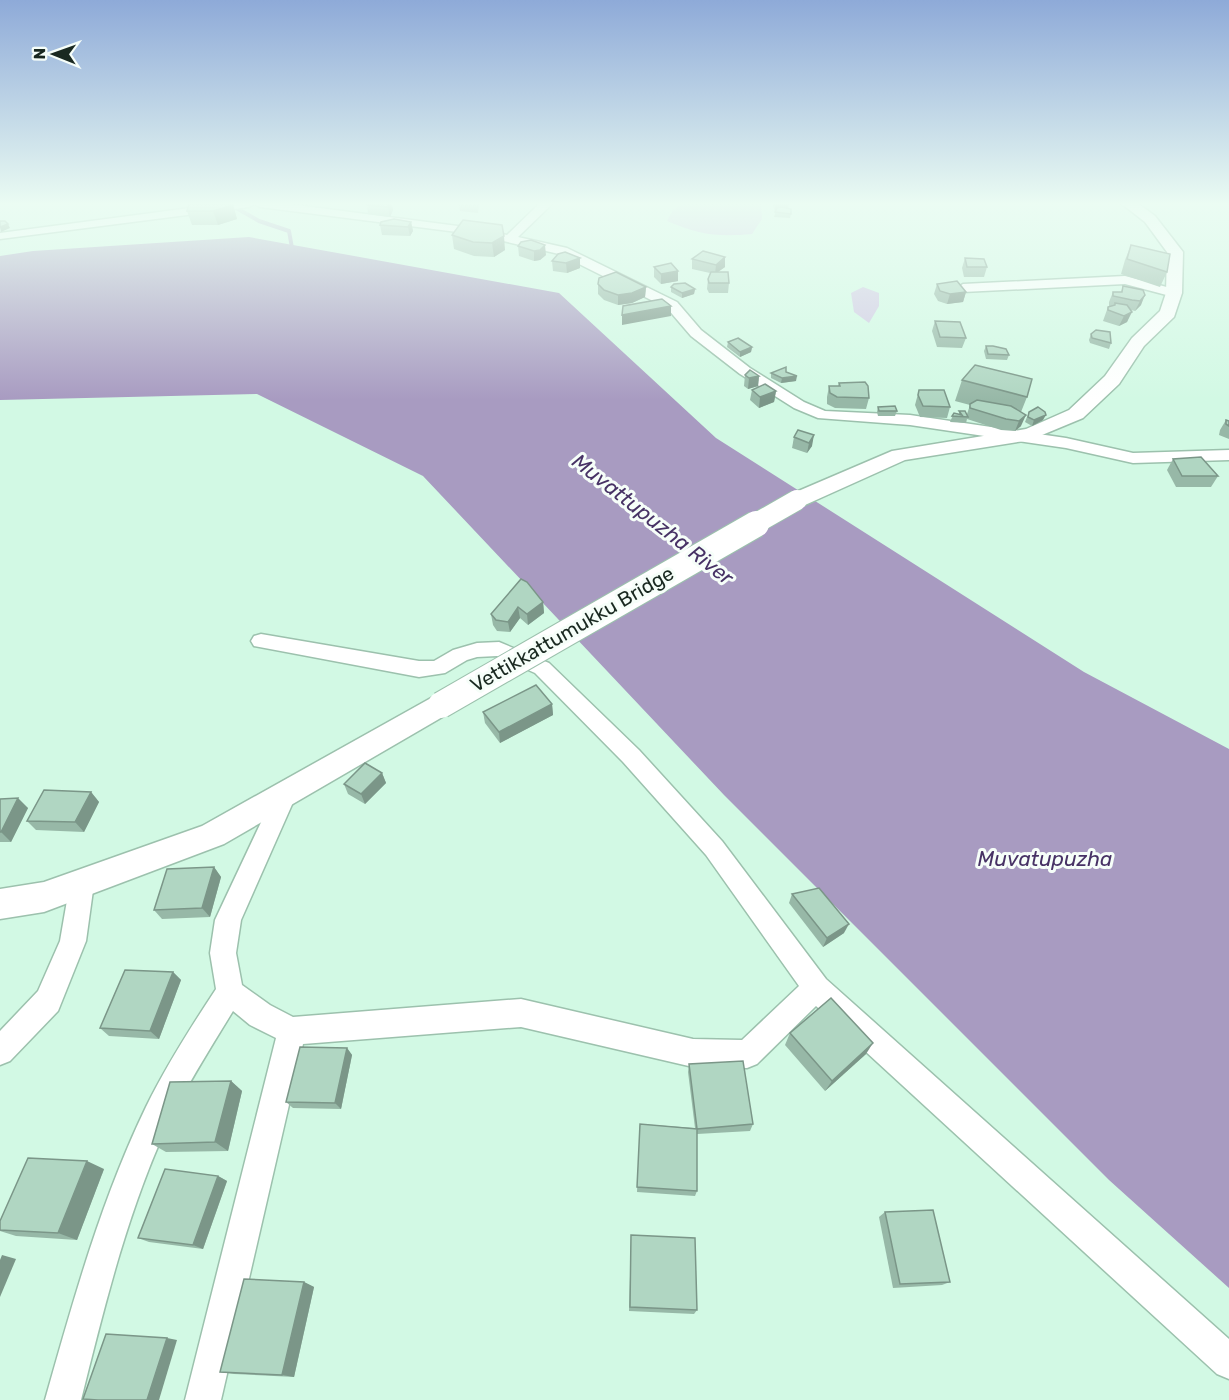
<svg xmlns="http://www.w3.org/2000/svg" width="1229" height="1400" font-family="Rubik,sans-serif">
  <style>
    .green { fill: #d1c8e4 }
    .water { fill: #a89bc1 }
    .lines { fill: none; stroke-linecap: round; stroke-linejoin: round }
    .stream { stroke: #a89bc1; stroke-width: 4 }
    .minor-casing { stroke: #9cc1ad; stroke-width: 3 }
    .major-casing { stroke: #9cc1ad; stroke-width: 3 }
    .minor { fill: #fff; fill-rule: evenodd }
    .major { fill: #fff; fill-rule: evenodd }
    .major-bridge-far1-casing { stroke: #9cc1ad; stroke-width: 22; stroke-linecap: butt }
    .major-bridge-casing { stroke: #9cc1ad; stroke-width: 28; stroke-linecap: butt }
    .major-bridge-far1 { stroke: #fff; stroke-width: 20 }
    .major-bridge { stroke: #fff; stroke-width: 26 }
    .wall { fill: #97b8a7 }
    .shaded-wall { fill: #7b9688 }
    .building { fill: #b0d6c2; stroke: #7b9688; stroke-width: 1.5 }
    .labels { text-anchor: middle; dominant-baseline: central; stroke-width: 6; stroke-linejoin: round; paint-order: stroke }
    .street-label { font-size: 20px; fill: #1a2921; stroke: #f6fef9 }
    .water-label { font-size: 21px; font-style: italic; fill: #473265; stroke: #f6fef9 }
  </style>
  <rect width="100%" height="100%" fill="#d2f9e4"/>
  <g class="green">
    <path d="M682,204H761L762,219L752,234C718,237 699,235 667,221L673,210Z"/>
    <polygon points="863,287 879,293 879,306 869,323 854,312 851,293"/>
  </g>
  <polygon class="water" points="249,237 559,293 716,438 1084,672 1229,749 1229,1288 1109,1180 724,795 423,476 257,394 0,400 0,256 33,251"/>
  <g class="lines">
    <polyline class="stream" points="238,209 259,221 289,231 292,248"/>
    <g class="minor-casing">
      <g id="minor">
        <polygon points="220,204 254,204 249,207 0,239 0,233"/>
        <polygon points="255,204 289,204 473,228 507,235 539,204 552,204 518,237 567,248 677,302 701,330 750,368 804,402 825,411 910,415 1066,438 1133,453 1229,450 1229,460 1133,463 1066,448 910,425 818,418 794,408 740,374 691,336 667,308 559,254 473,234 260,207"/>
        <polygon points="1125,276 1178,290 1180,293 1174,297 1125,284 963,292 957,288 963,284"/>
        <path d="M261,634L419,661H434L453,650L477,643L499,642L549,663L639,750L722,841L826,979L1229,1339V1379L1217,1374L816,1006L757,1064L747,1068L693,1067L521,1027L303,1044L221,1400H185L276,1038L250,1025L233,1011C210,1049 186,1086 167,1126C127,1213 104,1308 81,1400H45C73,1301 101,1200 146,1107C166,1066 191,1027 216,989L210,953L215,920L279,784L287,781L295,784L298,791L241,920L236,953L242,985L270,1005L293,1017L521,999L693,1039L742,1040L799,986L706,855L623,762L535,673L497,656L477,657L467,660L445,673L419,677L254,646L251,641L254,636Z"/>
        <polygon points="82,872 91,875 94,883 86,941 58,1011 10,1061 0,1065 0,1031 38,991 60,941 70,883 73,875"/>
      </g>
    </g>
    <g class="major-casing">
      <g id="major">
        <polygon points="1122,204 1139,204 1155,216 1183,252 1182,293 1174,317 1144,346 1119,384 1083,418 1030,440 905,460 805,505 797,507 789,505 786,500 789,495 892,451 1026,429 1069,410 1105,376 1132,338 1160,311 1166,293 1167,252 1145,222"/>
        <polygon points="441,695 451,698 455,705 451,712 224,844 44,912 0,919 0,889 44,882 202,826 431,698"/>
      </g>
    </g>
    <use href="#minor" class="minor"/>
    <use href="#major" class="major"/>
    <g class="major-bridge-far1-casing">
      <polyline id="major-bridge-far1" points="753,525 797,500"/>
    </g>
    <g class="major-bridge-casing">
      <polyline id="major-bridge" points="441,705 756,524"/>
    </g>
    <use href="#major-bridge-far1" class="major-bridge-far1"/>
    <use href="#major-bridge" class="major-bridge"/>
  </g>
  <g class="wall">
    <polygon points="233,204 237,219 218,225 192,225 187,211"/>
    <polygon points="367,204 392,204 393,210 390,217 368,214"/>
    <polygon points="459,204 479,204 478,213 460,211"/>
    <polygon points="772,204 789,204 788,209 791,214 790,218 774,217 776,211 775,211"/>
    <polygon points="463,220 505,250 494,257 474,256 454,249 452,235"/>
    <polygon points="411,222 413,231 410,236 382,235 380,225"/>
    <polygon points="1131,245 1167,272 1160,287 1121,274 1125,260"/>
    <polygon points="518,246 546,255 540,260 534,261 519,256"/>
    <polygon points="580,258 580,268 567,273 553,271 552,261"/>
    <polygon points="965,258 987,267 984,277 964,277 962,268"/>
    <polygon points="692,259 725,267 718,272 729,283 728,293 709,293 707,289 708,279 710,273 692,269"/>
    <polygon points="654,267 678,271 678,281 661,284 654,277"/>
    <polygon points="598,284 646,287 645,297 632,303 618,305 604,300 598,294"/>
    <polygon points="937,284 966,292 963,302 947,304 938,301 934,294"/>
    <polygon points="1123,286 1143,290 1141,305 1135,311 1131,310 1127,322 1119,326 1103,321 1108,307 1111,306 1109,306 1109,302 1113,292 1121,292"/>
    <polygon points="671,287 695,289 694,294 682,298 671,292"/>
    <polygon points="935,321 966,338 962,348 937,347 932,331"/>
    <polygon points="1091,334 1111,343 1109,349 1090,343 1089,340"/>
    <polygon points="728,342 752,347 751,352 740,357 727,347"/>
    <polygon points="986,346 1009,355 1007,360 986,359 984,351"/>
    <polygon points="786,372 796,381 781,383 771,378 771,373"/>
    <polygon points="745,375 759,376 758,386 748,389 744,386"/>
    <polygon points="962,380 1027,397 1021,412 1021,426 1015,431 1001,430 967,419 966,423 950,422 954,413 959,414 959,411 967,414 970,405 955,401"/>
    <polygon points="839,383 869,398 866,409 835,408 827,404 827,397 829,386 838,386"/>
    <polygon points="752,390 776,391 774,402 759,408 750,400"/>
    <polygon points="919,390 950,407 947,418 920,417 915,405"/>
    <polygon points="878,407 897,411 895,416 878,416 877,412"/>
    <polygon points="1029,412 1043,420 1032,426 1025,422"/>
    <polygon points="1226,420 1229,421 1229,439 1219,435 1220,430"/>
    <polygon points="798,430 812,446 807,453 792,448 794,437"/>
    <polygon points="1173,459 1218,476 1211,487 1176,487 1167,470"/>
    <polygon points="543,602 544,613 528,625 520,618 510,632 497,631 493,625 491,614"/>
    <polygon points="552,704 553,715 500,743 485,723 483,712"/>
    <polygon points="382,773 386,783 365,804 348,794 344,784"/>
    <polygon points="91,792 99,802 84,832 36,830 27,821"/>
    <polygon points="0,799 28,808 11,842 0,842"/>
    <polygon points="214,867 221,877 210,917 162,919 154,910"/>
    <polygon points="792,894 844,933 823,947 789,903"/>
    <polygon points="173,972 181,980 159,1039 109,1036 100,1028"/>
    <polygon points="790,1033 866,1054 825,1091 785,1045"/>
    <polygon points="347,1048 352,1055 341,1109 293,1108 286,1102"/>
    <polygon points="689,1064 753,1124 750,1131 697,1134 697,1191 695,1196 637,1192 640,1124 695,1128 688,1072"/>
    <polygon points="231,1081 242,1091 228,1151 166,1152 152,1144"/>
    <polygon points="104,1169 77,1240 16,1236 0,1231 0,1221"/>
    <polygon points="218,1176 227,1181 203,1249 149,1242 138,1238"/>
    <polygon points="885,1212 950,1282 942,1285 893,1288 879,1217"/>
    <polygon points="631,1242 697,1310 694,1314 629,1311"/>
    <polygon points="304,1282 314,1287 294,1377 234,1374 220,1372"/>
  </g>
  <g class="shaded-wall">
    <polygon points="390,204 392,204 393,210 390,217 388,207"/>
    <polygon points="776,204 789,204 788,209 775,211"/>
    <polygon points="233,205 237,219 218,225 213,211"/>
    <polygon points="411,222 413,231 410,236 408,227"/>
    <polygon points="8,224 10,228 1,232 0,227"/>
    <polygon points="504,236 505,250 494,257 492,243"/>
    <polygon points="545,245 546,255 540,260 534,261 534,251"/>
    <polygon points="725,257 725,267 715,274 716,265"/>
    <polygon points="580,258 580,268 567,273 566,263"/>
    <polygon points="678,271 678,281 661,284 661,274"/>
    <polygon points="646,287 645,297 632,303 618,305 618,295"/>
    <polygon points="695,289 694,294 682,298 682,293"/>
    <polygon points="966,292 963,302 947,304 950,294"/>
    <polygon points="1145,295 1141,305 1135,311 1140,301"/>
    <polygon points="671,306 671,316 622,325 622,315"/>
    <polygon points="1132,312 1127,322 1119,326 1124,316"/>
    <polygon points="752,347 751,352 740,357 740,352"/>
    <polygon points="759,376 758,386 748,389 749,378"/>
    <polygon points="797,376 796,381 781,383 782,378"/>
    <polygon points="776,391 774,402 759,408 760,397"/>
    <polygon points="1026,415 1021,426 1015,431 1019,421"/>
    <polygon points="1046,415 1043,420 1032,426 1034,420"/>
    <polygon points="814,435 812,446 807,453 809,443"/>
    <polygon points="543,602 544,613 528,625 527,614"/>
    <polygon points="518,607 520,618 510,632 508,622"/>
    <polygon points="552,704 553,715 500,743 499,732"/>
    <polygon points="382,773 386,783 365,804 361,794"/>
    <polygon points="91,792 99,802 84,832 75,822"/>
    <polygon points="18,798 28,808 11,842 1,832"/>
    <polygon points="214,867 221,877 210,917 202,908"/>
    <polygon points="849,924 844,933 823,947 827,938"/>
    <polygon points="173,972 181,980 159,1039 150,1031"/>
    <polygon points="873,1043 866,1054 825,1091 832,1081"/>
    <polygon points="347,1048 352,1055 341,1109 335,1103"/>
    <polygon points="231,1081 242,1091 228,1151 215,1142"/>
    <polygon points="87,1161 104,1169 77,1240 58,1233"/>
    <polygon points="218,1176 227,1181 203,1249 193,1245"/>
    <polygon points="2,1255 16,1259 0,1297 0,1260"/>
    <polygon points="304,1282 314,1287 294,1377 282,1375"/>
    <polygon points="167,1338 177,1340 159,1400 147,1400"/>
  </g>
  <g class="building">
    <polygon points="189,204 233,204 233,205 213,211 187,211"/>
    <polygon points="367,204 390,204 388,207 367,205"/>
    <polygon points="782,207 791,209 791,214 775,212 777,208"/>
    <polygon points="394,219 411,222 408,227 380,225 381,222"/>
    <polygon points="463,220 502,225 504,236 492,243 473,242 452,235"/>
    <polygon points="0,221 5,221 8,224 0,227"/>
    <polygon points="531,240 545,245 540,250 534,251 518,246 521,242"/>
    <polygon points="1131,245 1170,254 1167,272 1127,259"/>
    <polygon points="703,251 725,257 716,265 692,259"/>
    <polygon points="565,252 580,258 566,263 552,261 558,254"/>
    <polygon points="965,258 984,259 987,267 967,267"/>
    <polygon points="671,263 678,271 661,274 654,267"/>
    <polygon points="616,272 646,287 632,293 618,295 604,290 598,284 599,278"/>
    <polygon points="711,272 728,272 729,283 709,283 708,279"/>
    <polygon points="957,281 966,292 950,294 940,291 937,284"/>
    <polygon points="685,283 695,289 682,293 671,287 674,284"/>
    <polygon points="1123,286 1143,290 1145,295 1140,301 1132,300 1113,296 1113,292 1122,292"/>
    <polygon points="662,299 671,306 622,315 623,306"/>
    <polygon points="1115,303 1127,305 1132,312 1124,316 1108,310 1108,307 1115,305"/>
    <polygon points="935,321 960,322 966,338 940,337"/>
    <polygon points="1096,330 1110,332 1111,343 1092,338 1091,334"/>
    <polygon points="738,338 752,347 740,352 728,342"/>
    <polygon points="986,346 993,346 1006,349 1009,355 988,354"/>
    <polygon points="975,365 1032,379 1027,397 962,380"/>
    <polygon points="786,367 786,372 797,376 782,378 771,373"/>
    <polygon points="750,370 759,376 749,378 745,375"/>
    <polygon points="865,382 868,386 869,398 837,397 830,393 829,386 840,386 839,383"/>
    <polygon points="765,384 776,391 760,397 752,390"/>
    <polygon points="919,390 944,390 950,407 923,406 918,395"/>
    <polygon points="977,400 1011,406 1026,415 1019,421 1006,419 970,408 970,404"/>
    <polygon points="895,406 897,411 879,411 878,407"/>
    <polygon points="1038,407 1045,412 1046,415 1034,420 1028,417 1029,412"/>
    <polygon points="959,411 965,411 968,417 952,416 954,413 962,415"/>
    <polygon points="1226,420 1229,421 1229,426 1226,424"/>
    <polygon points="798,430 814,435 809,443 794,437"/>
    <polygon points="1201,457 1218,476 1182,476 1173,459"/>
    <polygon points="521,579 527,582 543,602 527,614 518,607 508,622 496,620 491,614"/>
    <polygon points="536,685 552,704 499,732 483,712"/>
    <polygon points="365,763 382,773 361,794 344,784"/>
    <polygon points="44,790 91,792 75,822 27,821"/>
    <polygon points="18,798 1,832 0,832 0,799"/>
    <polygon points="214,867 202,908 154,910 167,869"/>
    <polygon points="819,888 849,924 827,938 792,894"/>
    <polygon points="125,970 173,972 150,1031 100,1028"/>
    <polygon points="831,998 873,1043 832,1081 790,1033"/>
    <polygon points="300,1047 347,1048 335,1103 286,1102"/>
    <polygon points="743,1061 753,1124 697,1129 697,1191 637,1187 640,1124 697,1129 689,1064"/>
    <polygon points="231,1081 215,1142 152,1144 170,1082"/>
    <polygon points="28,1158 87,1161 58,1233 0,1230 0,1221"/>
    <polygon points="165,1169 218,1176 193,1245 138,1238"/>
    <polygon points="933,1210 950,1282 900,1284 885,1212"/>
    <polygon points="631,1235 695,1238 697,1310 630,1307"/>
    <polygon points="244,1279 304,1282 282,1375 220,1372"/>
    <polygon points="106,1334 167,1338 147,1400 98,1400 83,1399"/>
  </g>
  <linearGradient id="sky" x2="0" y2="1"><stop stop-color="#8eaad8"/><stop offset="0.51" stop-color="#ebfcf3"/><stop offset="1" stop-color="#ebfcf3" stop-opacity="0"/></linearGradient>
  <rect width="1229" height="400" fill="url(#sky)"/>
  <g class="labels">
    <g class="street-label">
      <text transform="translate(572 629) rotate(-30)">Vettikkattumukku Bridge</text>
    </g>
    <g class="water-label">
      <text transform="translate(653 519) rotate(38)">Muvattupuzha River</text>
      <text x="1045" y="858">Muvatupuzha</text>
    </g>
  </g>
  <g transform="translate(54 54) rotate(271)" stroke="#f6fef9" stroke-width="4.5" paint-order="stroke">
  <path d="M0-4.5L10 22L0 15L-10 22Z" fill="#1a2921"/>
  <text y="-9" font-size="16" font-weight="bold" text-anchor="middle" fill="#1a2921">N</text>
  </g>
</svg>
